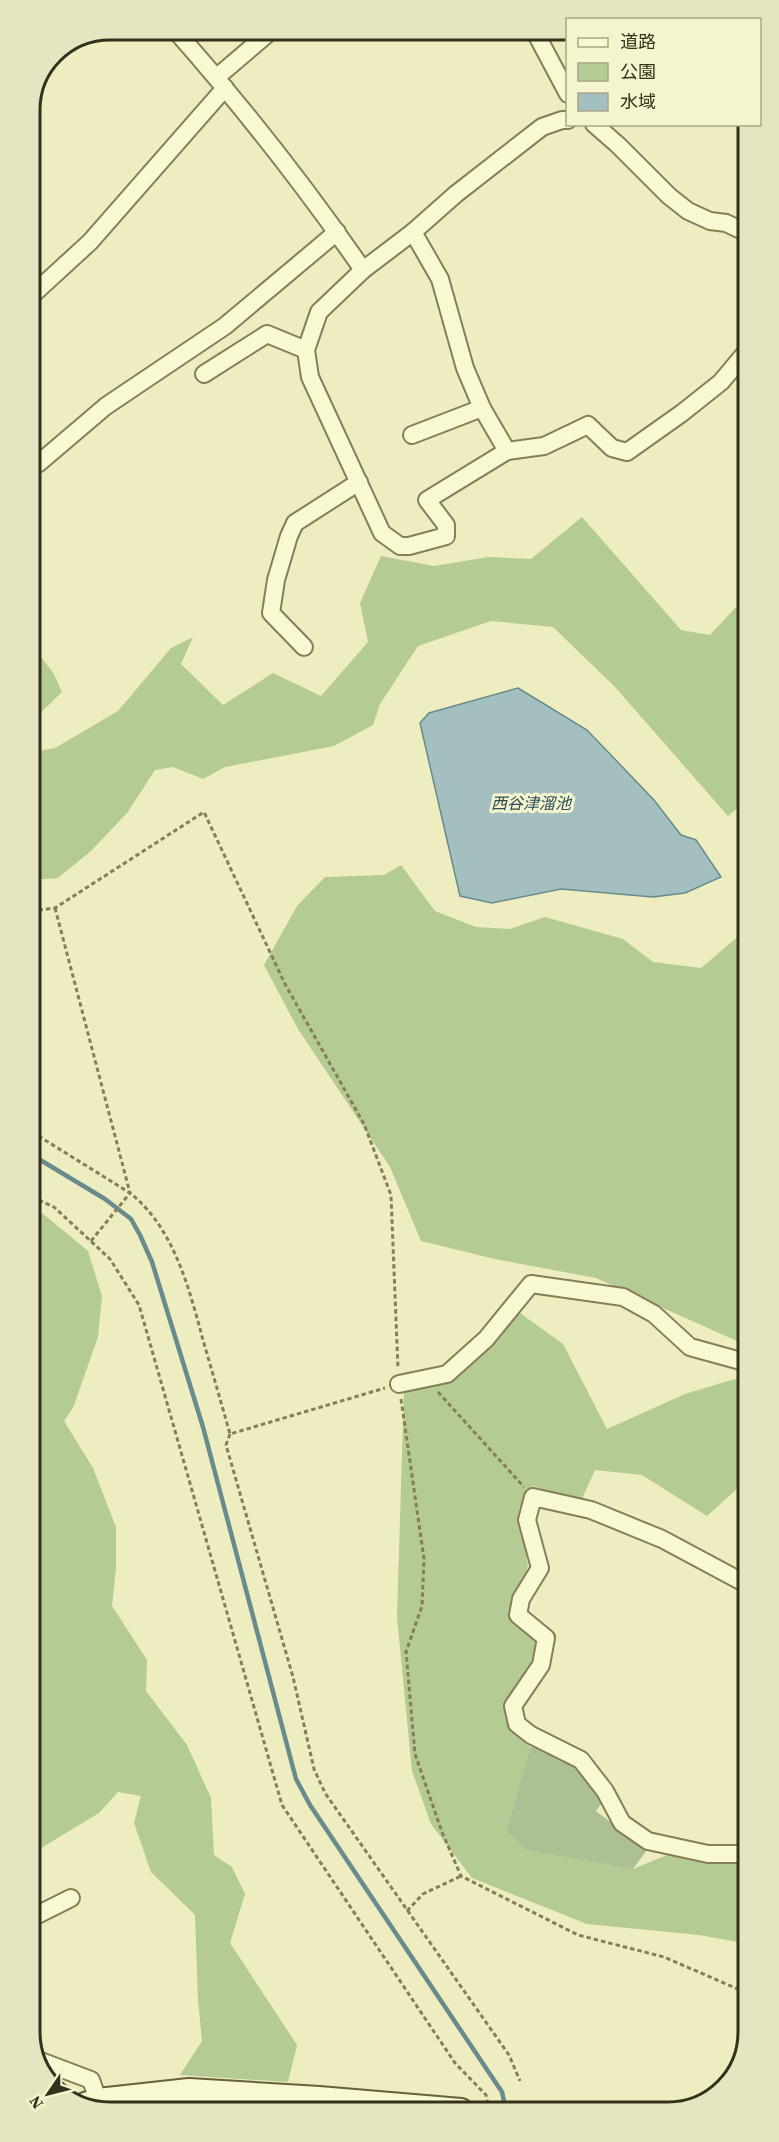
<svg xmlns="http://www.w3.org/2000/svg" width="779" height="2142" font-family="'Source Serif 4','Noto Sans JP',serif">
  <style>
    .green { fill: #b4cb94 }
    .cemetery { fill: #adc093 }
    .water { fill: #a3bfbf; stroke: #6a8b8d; stroke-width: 1.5 }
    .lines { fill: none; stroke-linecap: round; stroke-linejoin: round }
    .stream { stroke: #6a8b8d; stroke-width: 4.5 }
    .street-casing { stroke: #867e58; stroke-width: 20 }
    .secondary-casing { stroke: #685f3b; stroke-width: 26 }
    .path { stroke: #867e58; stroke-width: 3; stroke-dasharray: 4.5 3; stroke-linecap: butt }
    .street { stroke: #f8f8d2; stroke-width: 16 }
    .secondary { stroke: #f8f8d2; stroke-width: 22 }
    .labels { text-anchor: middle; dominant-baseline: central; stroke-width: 6; stroke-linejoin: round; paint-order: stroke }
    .water-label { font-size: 16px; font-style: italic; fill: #2c4b55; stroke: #f4f5cf }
    .rim { fill: none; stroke: #35301c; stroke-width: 3 }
  </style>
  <rect width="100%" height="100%" fill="#ededc0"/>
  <g class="green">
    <polygon points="582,517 681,630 710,635 747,595 747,800 728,816 615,687 553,627 491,621 418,646 380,704 373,725 334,746 225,767 203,779 173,767 155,770 127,813 91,851 58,878 31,880 31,752 55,748 118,711 171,648 193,637 181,664 223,705 273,673 321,696 368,642 360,603 381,556 434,566 489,557 531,559"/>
    <polygon points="31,644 54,674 62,692 31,722"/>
    <polygon points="401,865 435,911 476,927 510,929 545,917 623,939 653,962 701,968 747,929 748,1346 596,1278 495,1259 421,1241 390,1167 298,1029 264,965 297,906 325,877 384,875"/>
    <polygon points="32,1207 42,1213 88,1251 102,1296 98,1337 73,1408 64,1421 93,1468 116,1527 116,1568 112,1606 147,1660 146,1691 187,1745 211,1798 214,1855 232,1867 245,1894 230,1943 297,2045 288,2082 180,2075 202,2041 198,2000 195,1915 151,1872 134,1823 141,1796 118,1792 99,1813 33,1853"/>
    <polygon points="520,1313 563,1344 607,1429 685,1394 748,1375 748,1479 707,1516 642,1475 595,1470 581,1501 533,1486 519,1509 528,1567 509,1612 536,1640 536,1662 508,1701 507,1721 530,1747 506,1831 633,1869 669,1854 749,1855 749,1944 699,1935 587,1924 472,1878 431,1824 412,1771 397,1617 404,1389 453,1377"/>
  </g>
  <polygon class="cemetery" points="530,1747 553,1750 577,1765 604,1800 596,1811 634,1840 650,1846 633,1869 528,1850 506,1831"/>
  <polygon class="water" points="518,688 587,730 654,800 681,835 696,840 721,877 685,893 653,897 561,889 492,903 460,896 420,723 429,713"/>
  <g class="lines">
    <polyline class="stream" points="32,1155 105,1199 131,1219 140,1235 152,1262 203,1427 296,1779 310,1805 502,2092 506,2110"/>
    <g class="street-casing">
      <g id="street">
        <path d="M175,30C242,106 305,186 363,270"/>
        <polyline points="534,30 568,94"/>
        <polyline points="217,77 272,30"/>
        <polyline points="568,120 562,120 542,127 456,194 413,232 363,270 319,312 306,350 310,377 382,533 400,546 409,546 446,536 446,525 427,500 507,451 544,446 588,425 612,448 627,452 682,413 721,382 747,351"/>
        <polyline points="594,124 618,145 669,196 688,211 710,221 726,223 745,232 746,235"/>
        <polyline points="413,232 440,279 465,368 482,408 507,451"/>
        <polyline points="30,297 90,242 225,88"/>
        <polyline points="204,374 267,334 306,350"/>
        <polyline points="412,435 482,408"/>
        <polyline points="31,467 39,463 106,406 225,326 337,232"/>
        <polyline points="304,647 271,613 276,580 289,536 295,523 359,482"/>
        <polyline points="399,1384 447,1374 486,1339 531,1284 623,1297 654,1314 690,1347 748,1363"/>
        <polyline points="748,1585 662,1539 591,1510 533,1497 527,1520 540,1568 521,1599 518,1615 546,1638 541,1665 513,1706 517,1724 531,1735 581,1760 605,1791 622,1823 648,1841 708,1854 749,1854"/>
        <polyline points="33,1917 71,1898"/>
        <polyline points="38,2060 91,2080 98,2100"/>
      </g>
    </g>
    <g class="secondary-casing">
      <polyline id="secondary" points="85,2104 98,2100 189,2090 319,2098 461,2110"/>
    </g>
    <g class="path">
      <polyline points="55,908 130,1193"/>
      <polyline points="31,911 55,908 204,812 285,984 364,1124 391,1195 398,1369"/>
      <path d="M32,1132L130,1193C174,1228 189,1288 203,1340C212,1371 221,1402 230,1434L385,1388"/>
      <polyline points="32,1197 54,1207 110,1259 139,1305 282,1805 455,2063 486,2095 489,2110"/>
      <polyline points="91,1241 130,1193"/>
      <polyline points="438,1392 524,1487"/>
      <polyline points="401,1399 424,1559 422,1606 406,1652 415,1754 442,1832 461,1876 578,1935 664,1957 749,1994"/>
      <polyline points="230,1434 226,1445 293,1677 314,1769 325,1793 509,2055 520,2081"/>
      <polyline points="407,1911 423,1894 461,1876"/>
    </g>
    <use href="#street" class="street"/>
    <use href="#secondary" class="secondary"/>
  </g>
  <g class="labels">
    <g class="water-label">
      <text x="531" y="803">西谷津溜池</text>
    </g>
  </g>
  <path d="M0 0H779V2142H0ZM110 40H668A70 70 0 0 1 738 110V2032A70 70 0 0 1 668 2102H110A70 70 0 0 1 40 2032V110A70 70 0 0 1 110 40Z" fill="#e5e5c1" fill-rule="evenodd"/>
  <path class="rim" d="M110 40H668A70 70 0 0 1 738 110V2032A70 70 0 0 1 668 2102H110A70 70 0 0 1 40 2032V110A70 70 0 0 1 110 40Z"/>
  <rect x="566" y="18" width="195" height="108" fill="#f4f5cf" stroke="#a8a687" stroke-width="1.5"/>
  <rect x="578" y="38" width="30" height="9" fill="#f8f8d2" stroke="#a8a687" stroke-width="1.5"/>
  <text x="620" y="48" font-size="18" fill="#35301c">道路</text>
  <rect x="578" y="63" width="30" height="18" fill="#b4cb94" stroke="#a8a687" stroke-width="1.5"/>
  <text x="620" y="78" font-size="18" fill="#35301c">公園</text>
  <rect x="578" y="93" width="30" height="18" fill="#a3bfbf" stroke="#a8a687" stroke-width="1.5"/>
  <text x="620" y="108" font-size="18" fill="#35301c">水域</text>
  <g transform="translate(48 2094) rotate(235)" stroke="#f4f5cf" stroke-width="4.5" paint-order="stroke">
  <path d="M0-4.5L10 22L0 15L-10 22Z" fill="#35301c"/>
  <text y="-9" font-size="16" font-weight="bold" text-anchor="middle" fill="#35301c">N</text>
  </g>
</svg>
